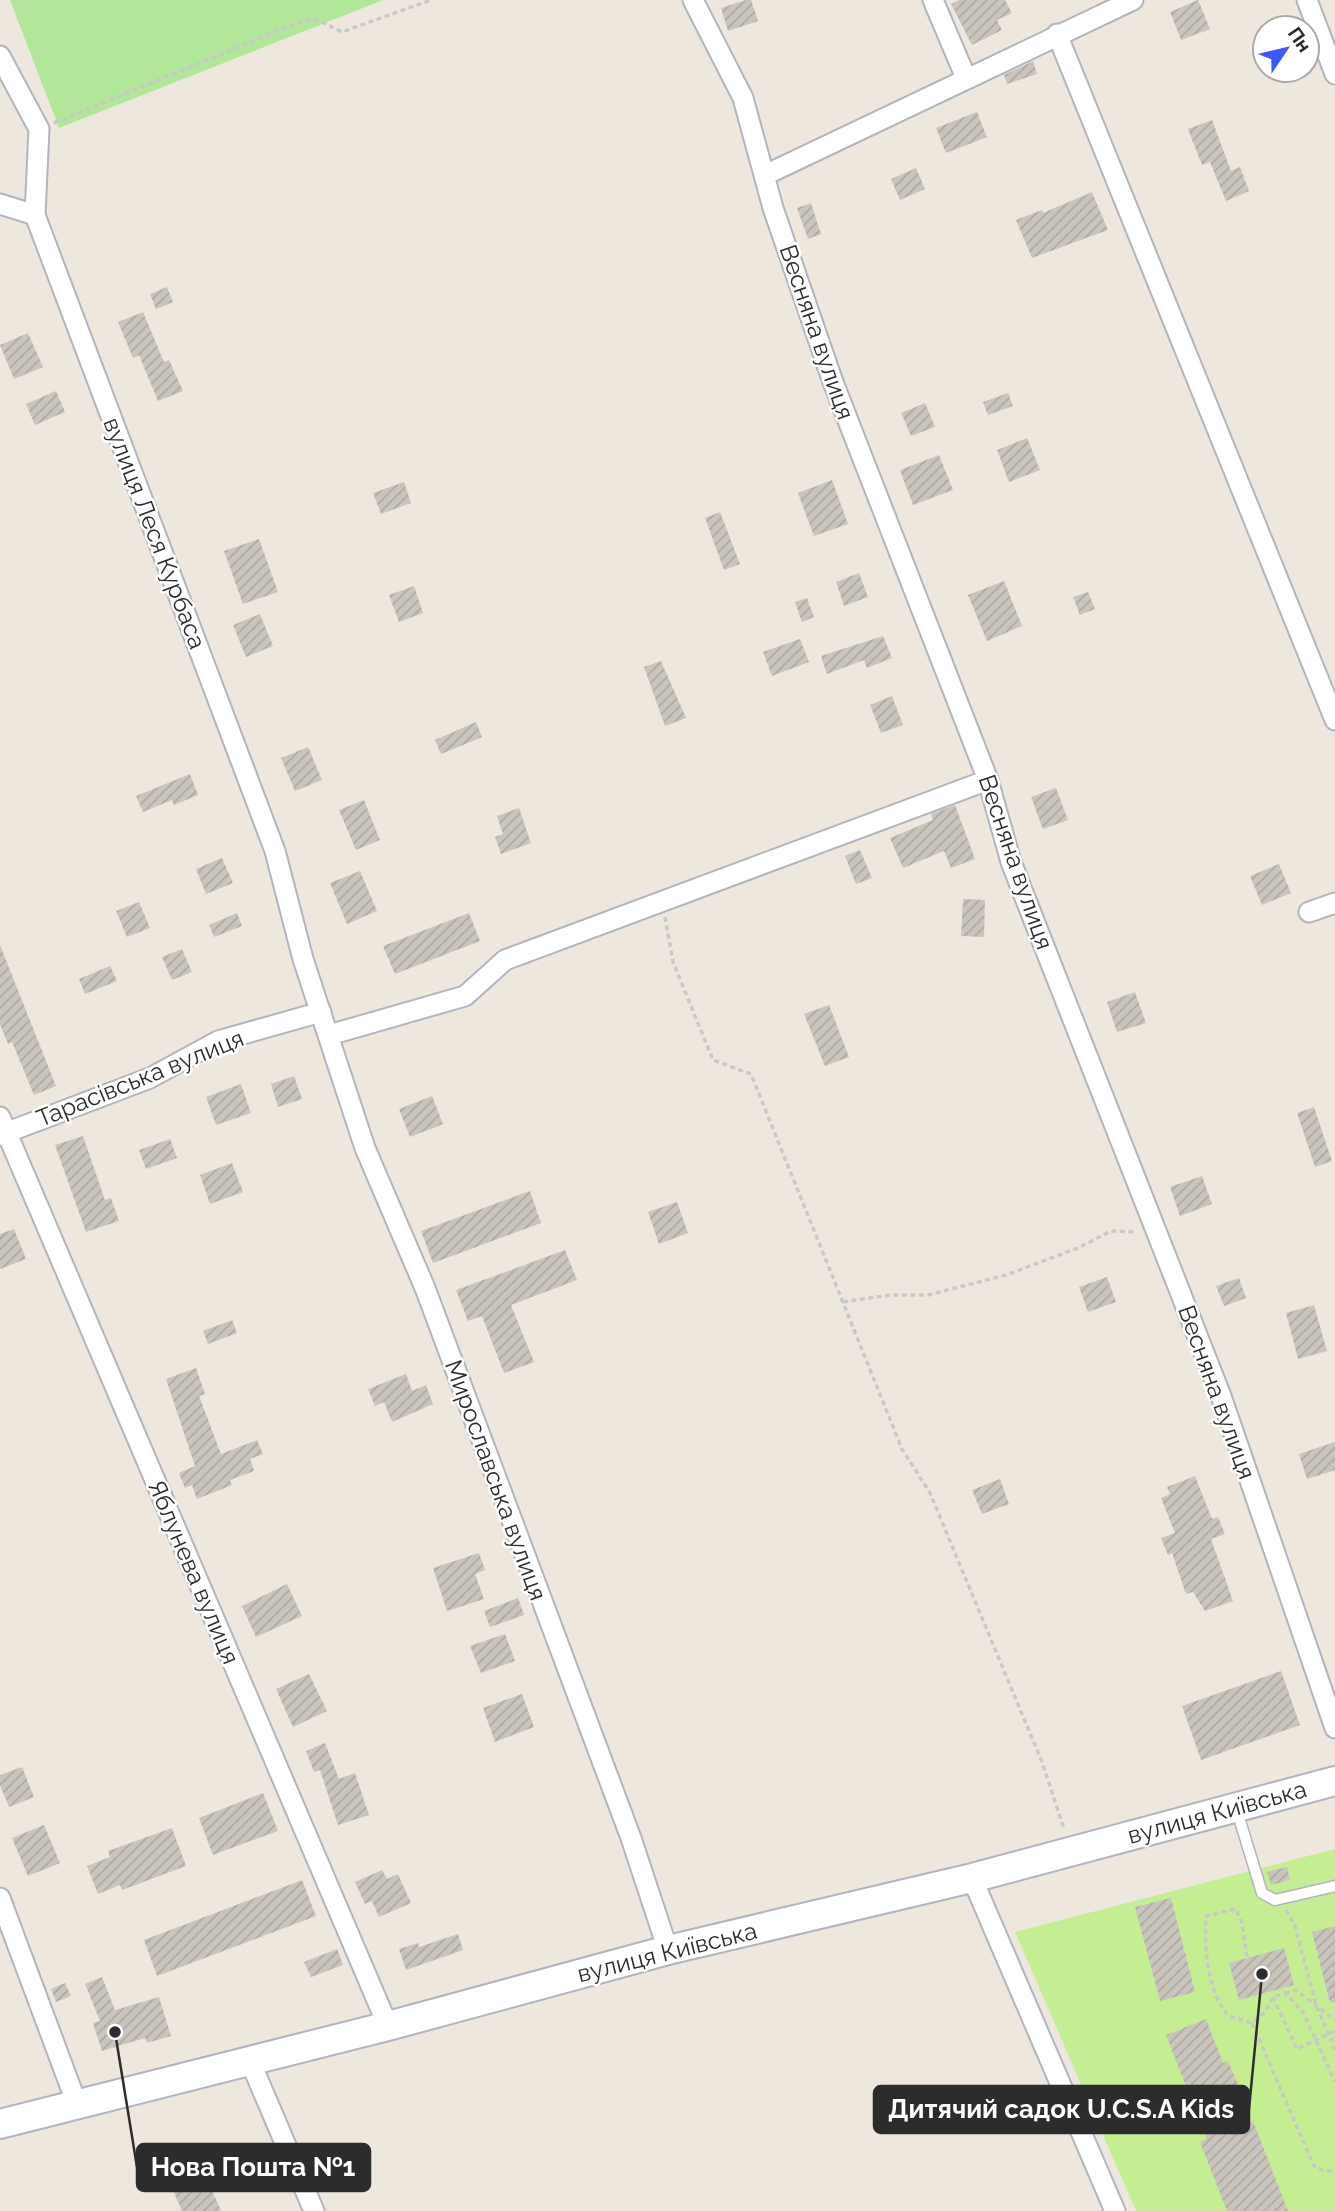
<svg xmlns="http://www.w3.org/2000/svg" width="1335" height="2211" font-family="Raleway,sans-serif">
  <style>
    .grass { fill: #b1e798 }
    .pitch { fill: #c5ee93 }
    .building { fill: url(#building-hatch) }
    .lines { fill: none; stroke-linecap: round; stroke-linejoin: round }
    .lane-casing { stroke: #b2b4c0; stroke-width: 13 }
    .street-casing { stroke: #b2b4c0; stroke-width: 23 }
    .secondary-casing { stroke: #b2b4c0; stroke-width: 32 }
    .path { stroke: #c8c8c8; stroke-width: 3.5; stroke-dasharray: 5 3.5; stroke-linecap: butt }
    .lane { stroke: #fff; stroke-width: 10 }
    .street { stroke: #fff; stroke-width: 19 }
    .secondary { stroke: #fff; stroke-width: 28 }
    .labels { text-anchor: middle; dominant-baseline: central; stroke-width: 5; stroke-linejoin: round; paint-order: stroke }
    .street-label { font-size: 24px; fill: #2c2c2c; stroke: #fff }
    .leader { fill: none; stroke: #2c2c2c; stroke-width: 2.5 }
    .callout-dot { fill: #2c2c2c; stroke: #fff; stroke-width: 2.5 }
    .callout { fill: #2c2c2c; stroke: #2c2c2c; stroke-width: 2.5 }
    .callout-label { font-size: 26px; text-anchor: middle; font-weight: bold; fill: #fff }
  </style>
  <defs>
    <pattern id="building-hatch" width="6" height="6" patternUnits="userSpaceOnUse" patternTransform="scale(1.75)"><rect width="6" height="6" fill="#c9c5bc"/><path d="M-1 1l2-2M0 6l6-6M5 7l2-2" fill="none" stroke="#ada9a2"/></pattern>
  </defs>
  <rect width="100%" height="100%" fill="#eee7de"/>
  <polygon class="grass" points="10,0 383,0 59,128"/>
  <polygon class="pitch" points="1335,1849 1335,2211 1136,2211 1015,1932"/>
  <g class="building">
    <polygon points="746,0 751,0 758,21 728,31 721,8"/>
    <polygon points="959,0 1005,0 1012,13 997,20 1002,30 972,45 951,4"/>
    <polygon points="1198,0 1210,29 1181,40 1170,12"/>
    <polygon points="1033,61 1037,74 1007,84 1004,75"/>
    <polygon points="977,112 987,137 946,153 936,128"/>
    <polygon points="1212,120 1231,171 1240,167 1249,191 1226,201 1210,162 1202,165 1188,129"/>
    <polygon points="916,168 925,189 900,200 891,179"/>
    <polygon points="1092,192 1108,230 1032,258 1016,220 1042,210 1043,213"/>
    <polygon points="811,203 821,234 808,239 797,208"/>
    <polygon points="167,287 173,302 156,309 150,294"/>
    <polygon points="143,312 164,362 169,360 183,391 158,401 139,355 133,358 118,322"/>
    <polygon points="28,333 43,367 14,379 0,345"/>
    <polygon points="56,391 65,412 35,425 26,404"/>
    <polygon points="1008,393 1013,406 988,415 983,402"/>
    <polygon points="925,403 935,427 911,436 901,413"/>
    <polygon points="1027,438 1040,470 1009,482 997,450"/>
    <polygon points="939,455 953,490 913,505 900,470"/>
    <polygon points="832,480 848,524 814,536 798,493"/>
    <polygon points="404,482 411,503 381,514 373,493"/>
    <polygon points="720,512 740,564 724,570 705,518"/>
    <polygon points="259,539 278,592 243,604 224,551"/>
    <polygon points="859,573 868,597 844,606 836,582"/>
    <polygon points="1004,581 1022,626 987,641 968,595"/>
    <polygon points="414,586 423,613 399,622 389,595"/>
    <polygon points="1088,592 1095,609 1080,615 1073,597"/>
    <polygon points="807,598 814,617 802,622 795,602"/>
    <polygon points="260,614 273,646 246,657 233,625"/>
    <polygon points="883,636 892,658 867,668 864,660 827,674 821,656"/>
    <polygon points="800,639 809,662 772,676 763,652"/>
    <polygon points="661,661 686,718 665,726 644,667"/>
    <polygon points="892,696 903,725 881,733 870,705"/>
    <polygon points="476,722 482,737 441,754 435,740"/>
    <polygon points="308,747 322,780 295,791 281,758"/>
    <polygon points="190,774 198,795 174,805 172,800 143,812 136,796"/>
    <polygon points="1056,788 1068,820 1043,829 1031,797"/>
    <polygon points="364,800 380,840 356,850 339,810"/>
    <polygon points="955,805 975,859 951,868 944,851 903,868 890,838 933,820 931,814"/>
    <polygon points="519,808 531,843 501,854 495,837 503,834 497,816"/>
    <polygon points="860,850 872,878 856,884 845,856"/>
    <polygon points="222,858 233,883 206,894 196,869"/>
    <polygon points="1279,864 1291,893 1262,905 1250,876"/>
    <polygon points="360,871 377,911 347,924 330,883"/>
    <polygon points="963,899 985,900 984,937 961,936"/>
    <polygon points="139,902 150,928 127,937 116,911"/>
    <polygon points="237,913 242,926 214,937 209,925"/>
    <polygon points="469,913 480,941 395,974 383,946"/>
    <polygon points="0,945 56,1086 34,1095 12,1042 8,1044 0,1024"/>
    <polygon points="182,949 192,972 172,980 162,957"/>
    <polygon points="110,966 117,981 85,994 79,979"/>
    <polygon points="1135,992 1146,1023 1117,1032 1107,1002"/>
    <polygon points="829,1005 849,1057 825,1066 804,1014"/>
    <polygon points="294,1076 302,1099 278,1107 271,1084"/>
    <polygon points="241,1084 251,1113 216,1125 206,1097"/>
    <polygon points="432,1096 443,1124 410,1137 399,1109"/>
    <polygon points="1314,1107 1332,1161 1315,1167 1297,1113"/>
    <polygon points="83,1136 105,1200 111,1198 119,1221 86,1232 55,1145"/>
    <polygon points="170,1139 177,1158 146,1169 139,1150"/>
    <polygon points="232,1163 243,1192 210,1204 200,1175"/>
    <polygon points="1202,1176 1212,1204 1180,1216 1170,1187"/>
    <polygon points="530,1191 541,1223 433,1263 421,1231"/>
    <polygon points="677,1202 688,1233 659,1244 648,1212"/>
    <polygon points="14,1229 26,1259 0,1269 0,1234"/>
    <polygon points="565,1250 577,1280 511,1305 534,1362 504,1373 482,1316 468,1321 456,1290"/>
    <polygon points="1107,1277 1116,1302 1088,1312 1079,1287"/>
    <polygon points="1239,1278 1246,1298 1224,1306 1216,1286"/>
    <polygon points="1314,1305 1327,1351 1298,1359 1286,1313"/>
    <polygon points="232,1320 237,1333 208,1344 203,1331"/>
    <polygon points="196,1368 205,1394 199,1396 221,1454 257,1440 263,1454 250,1459 254,1471 230,1480 232,1485 197,1499 192,1485 185,1488 179,1473 195,1466 166,1379"/>
    <polygon points="406,1374 412,1391 426,1385 433,1404 392,1422 384,1402 375,1406 368,1389"/>
    <polygon points="1335,1442 1335,1470 1307,1479 1299,1454"/>
    <polygon points="1195,1476 1212,1519 1218,1517 1225,1534 1211,1539 1233,1601 1205,1611 1193,1592 1186,1594 1172,1553 1168,1555 1161,1538 1175,1533 1161,1498 1170,1494 1167,1487"/>
    <polygon points="1000,1479 1009,1504 982,1514 972,1490"/>
    <polygon points="479,1553 485,1570 475,1574 484,1599 447,1611 433,1568"/>
    <polygon points="287,1584 302,1616 256,1637 242,1606"/>
    <polygon points="518,1598 524,1615 490,1627 484,1611"/>
    <polygon points="505,1634 515,1661 481,1673 470,1646"/>
    <polygon points="1281,1671 1300,1725 1201,1760 1182,1706"/>
    <polygon points="309,1674 327,1711 293,1727 276,1689"/>
    <polygon points="522,1694 534,1727 495,1742 483,1708"/>
    <polygon points="325,1743 339,1779 355,1773 369,1815 338,1825 320,1770 314,1772 306,1751"/>
    <polygon points="22,1767 34,1797 9,1807 0,1785 0,1775"/>
    <polygon points="263,1793 278,1831 213,1855 199,1818"/>
    <polygon points="44,1825 60,1863 28,1876 12,1838"/>
    <polygon points="172,1828 186,1866 122,1890 120,1885 98,1894 87,1866 110,1857 108,1851"/>
    <polygon points="1287,1867 1290,1880 1271,1885 1267,1872"/>
    <polygon points="382,1870 387,1879 398,1874 411,1903 379,1917 372,1901 365,1904 355,1882"/>
    <polygon points="302,1880 316,1916 157,1976 144,1940"/>
    <polygon points="1171,1898 1195,1992 1160,2001 1135,1907"/>
    <polygon points="1335,1926 1335,2002 1330,2003 1312,1932"/>
    <polygon points="458,1934 463,1950 406,1970 399,1949 418,1943 419,1947"/>
    <polygon points="1284,1948 1294,1985 1239,2000 1229,1963"/>
    <polygon points="337,1949 343,1965 311,1977 304,1962"/>
    <polygon points="102,1977 115,2010 159,1997 171,2036 147,2043 145,2038 102,2051 93,2023 100,2021 85,1984"/>
    <polygon points="65,1983 71,1996 56,2002 51,1989"/>
    <polygon points="1206,2019 1223,2063 1228,2061 1239,2087 1234,2089 1247,2124 1253,2121 1288,2211 1227,2211 1200,2142 1207,2139 1166,2035"/>
    <polygon points="204,2172 221,2211 182,2211 171,2186"/>
  </g>
  <g class="lines">
    <g class="lane-casing">
      <polyline id="lane" points="1237,1811 1262,1893 1275,1900 1335,1886"/>
    </g>
    <g class="street-casing">
      <g id="street">
        <polyline points="693,0 743,98 773,208 833,382 988,780 1011,862 1221,1396 1335,1728"/>
        <polyline points="933,0 966,78"/>
        <polyline points="1307,0 1335,74"/>
        <polyline points="1057,34 1335,720"/>
        <polyline points="0,56 39,129 35,215 275,851 303,959 365,1148 425,1288 631,1838 668,1950"/>
        <polyline points="765,175 1133,0"/>
        <polyline points="0,204 35,215"/>
        <polyline points="1309,912 1335,903"/>
        <polyline points="329,1035 465,996 505,960 988,780"/>
        <polyline points="0,1117 388,2026"/>
        <polyline points="0,1135 150,1078 218,1041 321,1012"/>
        <polyline points="972,1878 1115,2211"/>
        <polyline points="0,1898 78,2107"/>
        <polyline points="250,2061 314,2211"/>
      </g>
    </g>
    <g class="secondary-casing">
      <polyline id="secondary" points="0,2124 388,2026 668,1950 972,1878 1335,1781"/>
    </g>
    <g class="path">
      <polyline points="54,123 292,25 314,18 342,32 431,0"/>
      <polyline points="665,917 673,962 713,1060 751,1074 902,1449 930,1493 1042,1762 1064,1829"/>
      <polyline points="843,1302 891,1295 928,1295 1006,1275 1078,1248 1111,1231 1137,1232"/>
      <polyline points="1286,1910 1295,1926 1316,2005 1335,2049"/>
      <path d="M1247,1957L1242,1923L1236,1909L1206,1916C1204,1949 1207,1989 1228,2016L1252,2023L1265,2012L1273,1997L1285,1993L1303,2012L1335,2082"/>
      <polyline points="1285,1993 1296,1990 1335,2020"/>
      <polyline points="1273,1997 1297,2049 1335,2031"/>
      <polyline points="1252,2023 1314,2166 1324,2171 1335,2170"/>
    </g>
    <use href="#lane" class="lane"/>
    <use href="#street" class="street"/>
    <use href="#secondary" class="secondary"/>
  </g>
  <g class="labels">
    <g class="street-label">
      <text transform="translate(817 332) rotate(71)">Весняна вулиця</text>
      <text transform="translate(155 533) rotate(69)">вулиця Леся Курбаса</text>
      <text transform="translate(1016 862) rotate(71)">Весняна вулиця</text>
      <text transform="translate(140 1078) rotate(-22)">Тарасівська вулиця</text>
      <text transform="translate(1217 1392) rotate(70)">Весняна вулиця</text>
      <text transform="translate(496 1480) rotate(70)">Мирославська вулиця</text>
      <text transform="translate(194 1572) rotate(67)">Яблунева вулиця</text>
      <text transform="translate(1217 1812) rotate(-15)">вулиця Київська</text>
      <text transform="translate(667 1952) rotate(-14)">вулиця Київська</text>
    </g>
  </g>
  <path class="leader" d="M1262 1974L1249 2109M115 2032L137 2167"/>
  <g class="callout-dot">
    <circle cx="1262" cy="1974" r="7"/>
    <circle cx="115" cy="2032" r="7"/>
  </g>
  <g class="callout">
    <rect x="874" y="2086" width="375" height="47" rx="7"/>
    <rect x="137" y="2144" width="233" height="47" rx="7"/>
  </g>
  <g class="callout-label">
    <text x="1061" y="2118">Дитячий садок U.C.S.A Kids</text>
    <text x="253" y="2176">Нова Пошта №1</text>
  </g>
  <g transform="translate(1286 49) rotate(55)"><circle r="33" fill="#ffffff" stroke="#ababab" stroke-width="2"/>
  <path d="M0-5L12 26L0 18L-12 26Z" fill="#3a59ff"/>
  <text y="-10" font-size="19" font-weight="bold" text-anchor="middle" fill="#2c2c2c">Пн</text>
  </g>
</svg>
